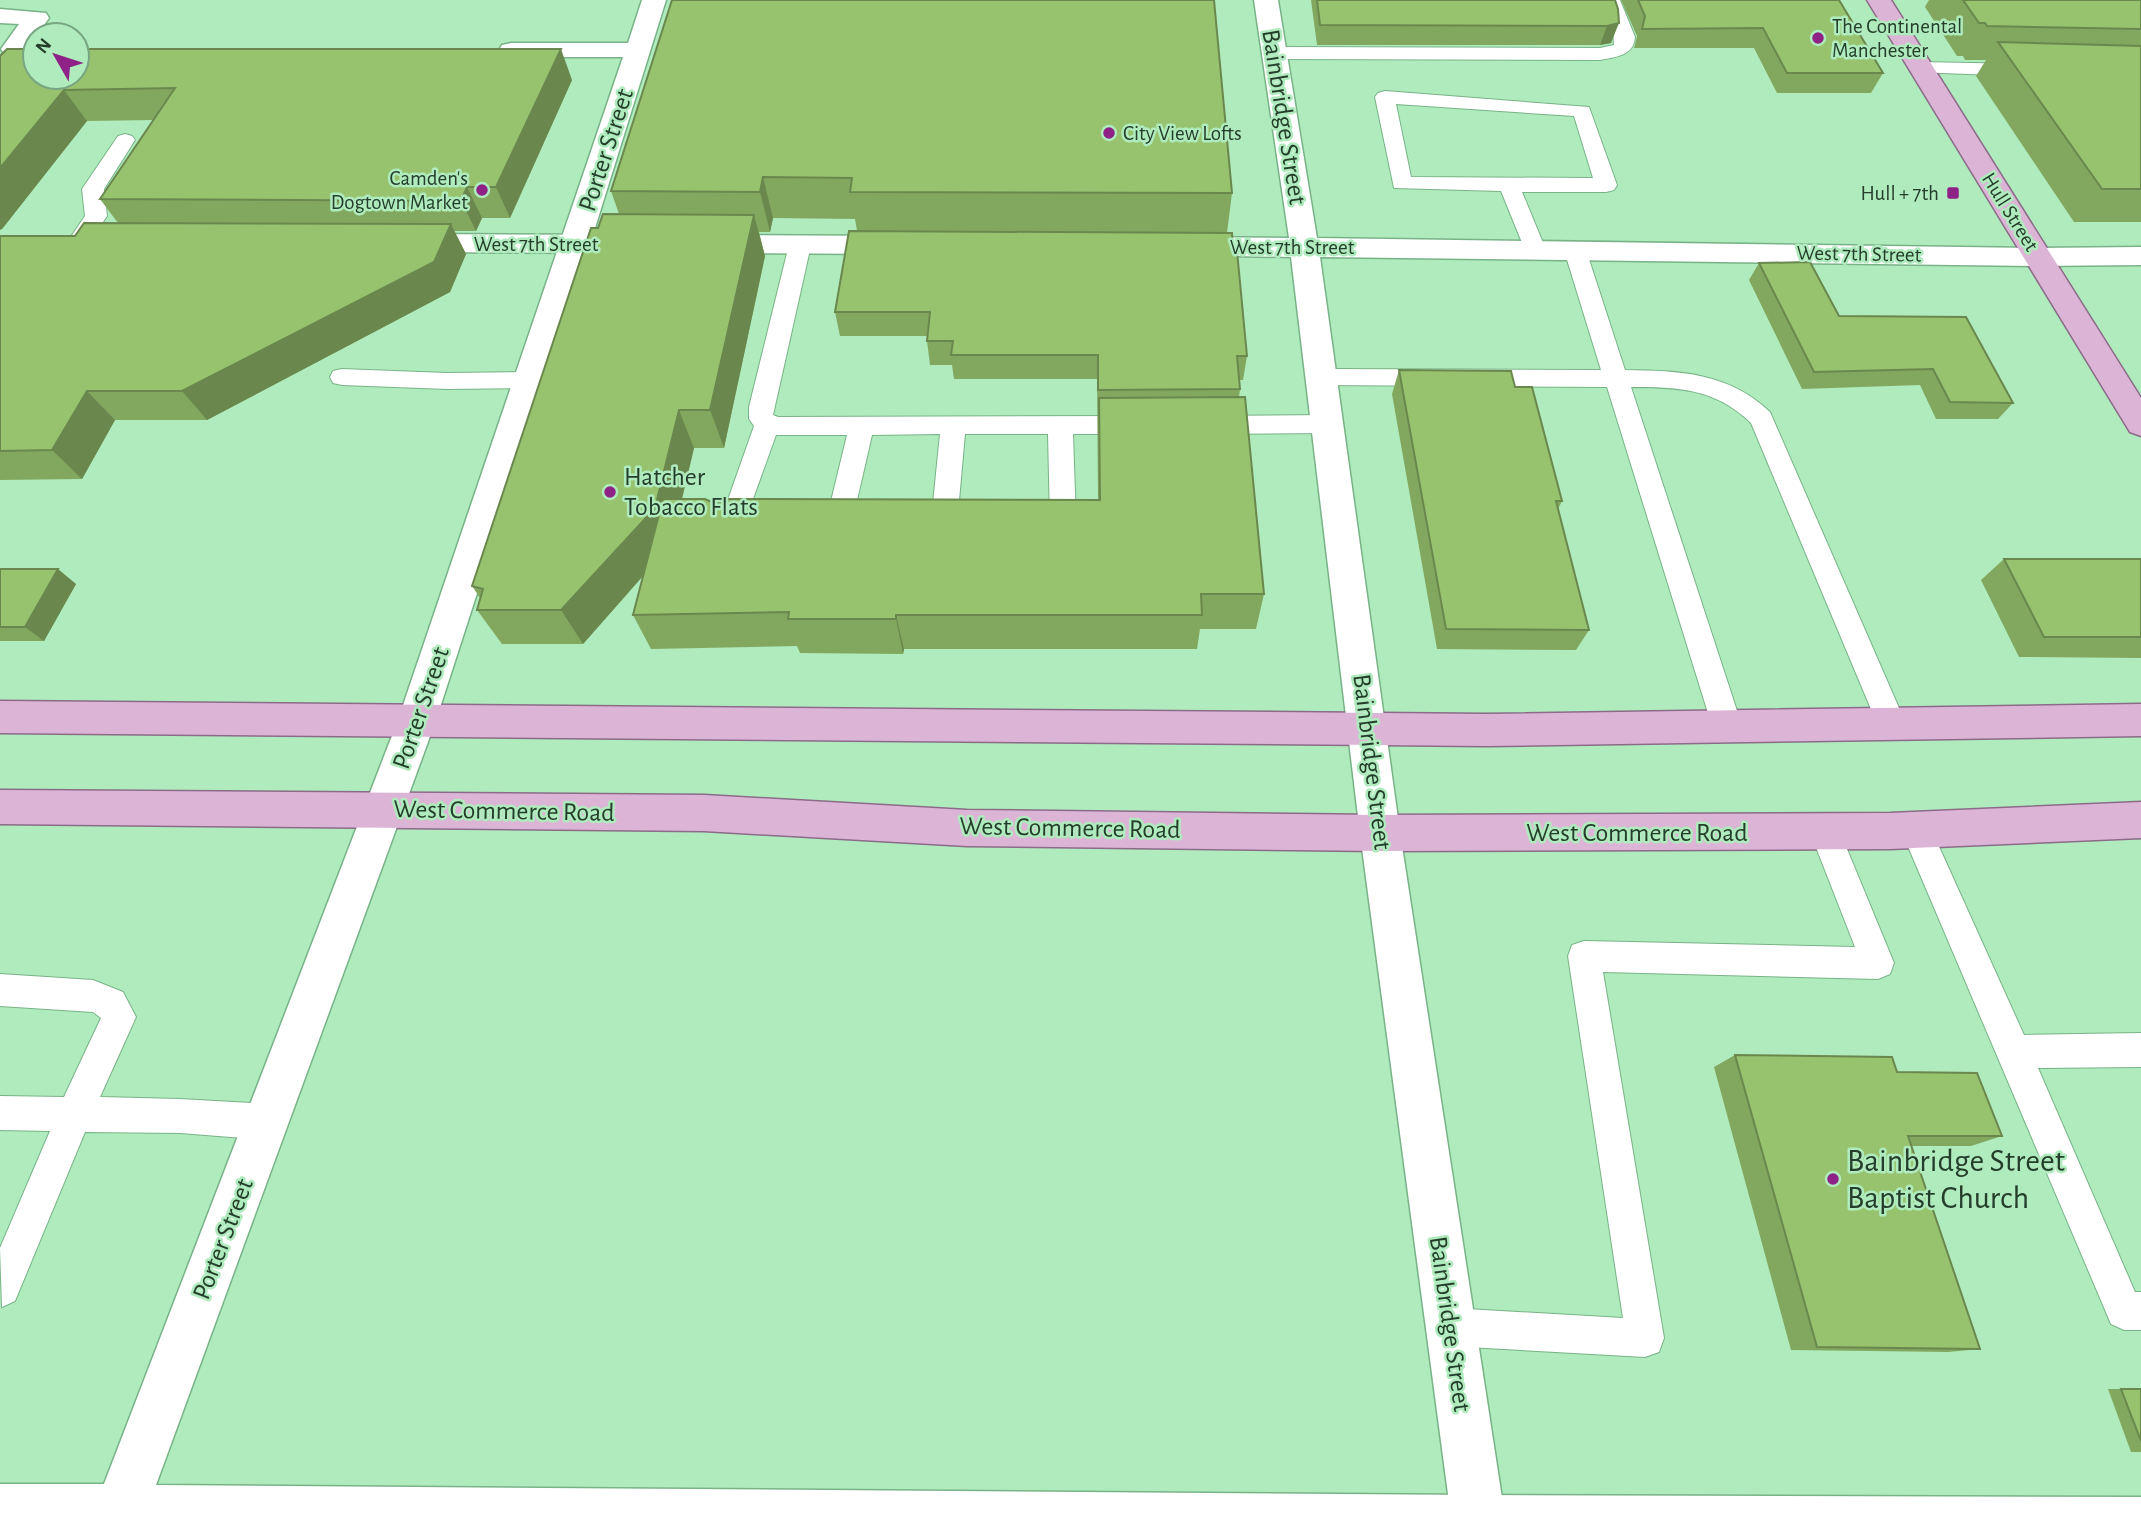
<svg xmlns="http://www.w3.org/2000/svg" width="2141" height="1524" font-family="'Alegreya Sans',sans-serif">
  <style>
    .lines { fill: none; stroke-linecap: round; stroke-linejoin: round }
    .service-casing { stroke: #78b387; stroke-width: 2 }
    .minor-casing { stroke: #78b387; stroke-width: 3 }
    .tertiary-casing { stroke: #78b387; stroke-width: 3 }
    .primary-casing { stroke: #8c6b89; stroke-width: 3 }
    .service { fill: #fff; fill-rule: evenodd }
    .minor { fill: #fff; fill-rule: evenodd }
    .tertiary { fill: #fff; fill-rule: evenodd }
    .primary { fill: #dcb5d6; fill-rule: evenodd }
    .wall { fill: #82a85f; fill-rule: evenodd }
    .shaded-wall { fill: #6a884e }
    .building { fill: #97c36f; stroke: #6a884e; stroke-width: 2 }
    .poi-dot { fill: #8e2286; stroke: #afebbd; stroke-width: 2.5 }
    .labels { text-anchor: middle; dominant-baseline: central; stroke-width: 5; stroke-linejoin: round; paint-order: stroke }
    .far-poi-label { font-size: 21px; fill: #253e2b; stroke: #afebbd; text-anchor: start }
    .far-street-label { font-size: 21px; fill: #253e2b; stroke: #afebbd }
    .street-label { font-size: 26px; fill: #253e2b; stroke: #afebbd }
    .poi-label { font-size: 26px; fill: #253e2b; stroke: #afebbd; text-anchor: start }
    .near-poi-label { font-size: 32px; fill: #253e2b; stroke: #afebbd; text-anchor: start }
  </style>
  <rect width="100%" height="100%" fill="#afebbd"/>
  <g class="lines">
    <g class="service-casing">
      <g id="service">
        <path d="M1602,0H1620L1635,37C1634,56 1615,57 1600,60L1274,59L1264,53L1274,47L1600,48L1614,45L1613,28Z"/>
        <polygon points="1921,62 2022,64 2032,70 2022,76 1914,72 1911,68"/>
        <path d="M1385,91L1589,107L1617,185L1614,190L1606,192H1522L1546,250L1543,255L1535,257L1527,255L1501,191L1394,188L1375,97L1378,93ZM1396,104L1574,116L1593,178L1411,177Z"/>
        <polygon points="125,134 132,136 135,140 104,189 107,216 87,246 71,246 68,241 85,216 82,189 118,136"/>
        <polygon points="800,238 808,240 811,245 773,415 778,417 1138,416 1147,419 1150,425 1147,431 1138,434 1073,434 1076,521 1072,528 1063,531 1054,528 1050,521 1048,434 965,434 957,523 953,530 944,533 935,530 931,523 940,434 872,435 852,522 848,529 839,532 830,529 826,522 847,435 776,435 740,535 731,538 722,535 718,528 754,426 749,419 749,407 789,245 792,240"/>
        <path d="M1575,243L1583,245L1586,250L1625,370C1680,371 1728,372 1770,412L1906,724L1901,733L1891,736L1881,733L1751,423C1715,388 1677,387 1631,387L1742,726L1737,735L1727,738L1717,735L1712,726L1607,387L1320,385L1311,383L1308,377L1311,371L1320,369L1601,370L1564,250L1567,245Z"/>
        <polygon points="342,369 447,373 531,372 540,374 543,380 540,386 531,388 447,389 342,385 333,383 330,377 333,371"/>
        <polygon points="1327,415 1336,418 1339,424 1336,430 1327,433 1208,434 1199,431 1196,425 1199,419 1208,416"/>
        <polygon points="1916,816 1927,820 2024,1035 2141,1033 2141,1067 2038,1068 2135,1292 2141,1292 2141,1330 2124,1330 2111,1324 1901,830 1905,820"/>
        <polygon points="1825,818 1836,822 1840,832 1894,963 1890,974 1878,979 1603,972 1664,1338 1659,1352 1645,1357 1450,1346 1437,1340 1431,1327 1437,1314 1450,1308 1623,1318 1568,956 1572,945 1584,941 1855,947 1810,832 1814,822"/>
        <polygon points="0,974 93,980 123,992 136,1017 100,1097 180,1099 267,1104 279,1110 285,1122 279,1134 267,1140 180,1133 85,1132 15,1301 2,1307 0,1248 50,1131 0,1130 0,1096 64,1097 101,1018 93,1012 0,1006"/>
      </g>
    </g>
    <g class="minor-casing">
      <g id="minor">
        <polygon points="642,0 666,0 590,244 436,720 156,1485 1478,1495 2141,1497 2141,1524 0,1524 0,1484 104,1484 398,720 623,57 511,57 502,55 499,50 502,45 511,43 628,43"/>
        <polygon points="0,9 46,13 49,18 32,42 35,42 35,56 4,54 1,49 19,24 0,23"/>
        <polygon points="2141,247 2141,265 2037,266 2027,264 2023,257 2027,250 2037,248"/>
      </g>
    </g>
    <g class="tertiary-casing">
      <g id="tertiary">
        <polygon points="1254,0 1278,0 1317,238 2037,248 2047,250 2051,257 2047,264 2037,266 1320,257 1400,833 1506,1524 1452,1524 1360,833 1291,257 1182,255 1172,253 1168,246 1172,239 1182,237 1289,238"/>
        <polygon points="409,234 639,235 649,237 653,244 649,251 639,253 409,252 399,250 395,243 399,236"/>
        <polygon points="710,235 898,236 908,238 912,245 908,252 898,254 710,253 700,251 696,244 700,237"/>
      </g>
    </g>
    <g class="primary-casing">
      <g id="primary">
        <polygon points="1867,0 1891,0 2141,398 2141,436 2130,432"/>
        <polygon points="0,701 1487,714 2141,704 2141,736 1487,746 0,733"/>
        <polygon points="0,790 704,795 967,810 1380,815 1890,813 2141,802 2141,838 1890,849 1380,851 967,846 704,831 0,824"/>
      </g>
    </g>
    <use href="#service" class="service"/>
    <use href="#minor" class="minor"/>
    <use href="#tertiary" class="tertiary"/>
    <use href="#primary" class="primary"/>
  </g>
  <g class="wall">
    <path d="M672,0L1232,193L1227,233L1233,251L1247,356L1243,380H1239L1240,389L1239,397L1264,594L1256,629H1200L1197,649H904L903,654L800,653L797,646L651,649L633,615L643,576L583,644H502L477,610L480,598L472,586L598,228L619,214L611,191ZM773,218L855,219L857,231L835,312L840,336H927V341L930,365H952L954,379H1097L1098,500L716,504L682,499L694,448H724L765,256L759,232H770Z"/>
    <polygon points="1311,0 1615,0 1611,43 1600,45 1317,45"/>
    <polygon points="1621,0 1839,0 1883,73 1871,93 1777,93 1754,48 1634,48 1637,36"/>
    <polygon points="1929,0 2141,0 2141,222 2074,222 1976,76 1986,60 1965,60 1963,56 1957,56 1925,7"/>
    <polygon points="0,56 572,80 510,218 482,218 476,231 454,231 466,254 450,292 207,420 115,420 82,479 0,480 0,236 75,236 118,223 100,199 153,120 87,121 2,229"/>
    <polygon points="1759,263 1839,316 2013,403 1998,419 1936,419 1920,385 1802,389 1749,280"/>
    <polygon points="1399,370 1515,387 1562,501 1558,509 1589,630 1576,650 1437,649 1392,394"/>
    <polygon points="2004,559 2141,559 2141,658 2019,657 1981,580"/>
    <polygon points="0,569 76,584 44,641 0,641"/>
    <polygon points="1735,1055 1897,1072 2002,1136 1971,1146 1911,1146 1980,1349 1948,1352 1791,1350 1714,1067"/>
    <polygon points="2108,1389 2141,1389 2141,1452 2131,1452"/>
  </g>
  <g class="shaded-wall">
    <polygon points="1619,23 1611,43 1600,45 1607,26"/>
    <polygon points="561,49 572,80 510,218 496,187"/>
    <polygon points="64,90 87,121 2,229 0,230 0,168"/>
    <polygon points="763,177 773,218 770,232 760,192"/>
    <polygon points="467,187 482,218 476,231 461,201"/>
    <polygon points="754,215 765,256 724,448 710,410"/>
    <polygon points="451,224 466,254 450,292 207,420 182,391"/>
    <polygon points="87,391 115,420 82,479 52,450"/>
    <polygon points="679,410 694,448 671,544 583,644 561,610"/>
    <polygon points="58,569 76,584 44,641 25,627"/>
    <polygon points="896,615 904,649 903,654 896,619"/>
  </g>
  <g class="building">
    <polygon points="672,0 1214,0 1232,193 850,192 852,178 763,177 760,192 611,191"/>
    <polygon points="1317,0 1615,0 1618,9 1619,23 1607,26 1320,25"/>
    <polygon points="1638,0 1839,0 1883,73 1787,73 1763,28 1642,29 1645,16"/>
    <polygon points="1963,0 2141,0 2141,29 1987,26 1985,23 1979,23"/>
    <polygon points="1998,42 2141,46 2141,189 2102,189"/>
    <polygon points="7,49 35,49 35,77 77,77 77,49 561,49 496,187 467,187 461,201 100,199 175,88 64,90 0,168 0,56"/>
    <polygon points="603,214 754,215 710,410 679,410 655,508 561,610 477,610 483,589 472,586 591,228 598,228"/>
    <polygon points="84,223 451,224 434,262 182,391 87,391 52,450 0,451 0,236 75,236"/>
    <polygon points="849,231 1232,233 1233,251 1237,251 1247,356 1237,356 1240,389 1098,390 1098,355 951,355 953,341 927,341 930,312 835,312"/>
    <polygon points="1810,262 1839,316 1966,317 2013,403 1950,402 1933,369 1814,372 1759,263"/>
    <polygon points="1399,370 1511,371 1515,387 1532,387 1562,501 1556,501 1589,630 1446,629"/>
    <polygon points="1245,397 1264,594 1201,594 1202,615 896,615 896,619 788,619 789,612 633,615 663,499 705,499 716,504 729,499 1100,500 1099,398"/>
    <polygon points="2004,559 2141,559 2141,637 2044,637"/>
    <polygon points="0,569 58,569 25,627 0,627"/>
    <polygon points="1735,1055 1892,1057 1897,1072 1977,1073 2002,1136 1908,1136 1980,1349 1817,1347"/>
    <polygon points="2121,1389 2141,1389 2141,1441"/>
  </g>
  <g class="poi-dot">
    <circle cx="1818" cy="38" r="7"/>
    <circle cx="1109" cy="133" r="7"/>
    <circle cx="482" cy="190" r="7"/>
    <rect x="1946" y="186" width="14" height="14" rx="3.5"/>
    <circle cx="610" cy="492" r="7"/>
    <circle cx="1833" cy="1179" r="7"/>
  </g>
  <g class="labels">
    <g class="far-poi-label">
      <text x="1832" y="26">The Continental<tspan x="1832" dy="24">Manchester</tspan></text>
      <text x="1123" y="133">City View Lofts</text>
      <text x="468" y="178" text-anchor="end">Camden's<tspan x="468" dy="24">Dogtown Market</tspan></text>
      <text x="1939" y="193" text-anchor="end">Hull + 7th</text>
    </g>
    <g class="far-street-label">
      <text transform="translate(2010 212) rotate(58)">Hull Street</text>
      <text x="536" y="244">West 7th Street</text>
      <text x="1292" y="247">West 7th Street</text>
      <text transform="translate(1859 254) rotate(1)">West 7th Street</text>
    </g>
    <g class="street-label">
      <text transform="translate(1284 117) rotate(81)">Bainbridge Street</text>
      <text transform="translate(606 150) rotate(-72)">Porter Street</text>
      <text transform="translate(421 708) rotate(-71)">Porter Street</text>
      <text transform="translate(1372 762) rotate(83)">Bainbridge Street</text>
      <text transform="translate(504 811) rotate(1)">West Commerce Road</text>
      <text transform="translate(1070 828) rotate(1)">West Commerce Road</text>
      <text x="1637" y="833">West Commerce Road</text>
      <text transform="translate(223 1239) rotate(-69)">Porter Street</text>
      <text transform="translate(1450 1324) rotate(82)">Bainbridge Street</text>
    </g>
    <g class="poi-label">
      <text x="624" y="477">Hatcher<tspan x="624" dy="30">Tobacco Flats</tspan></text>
    </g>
    <g class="near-poi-label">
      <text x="1847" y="1161">Bainbridge Street<tspan x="1847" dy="37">Baptist Church</tspan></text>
    </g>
  </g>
  <g transform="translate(56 56) rotate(309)"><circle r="33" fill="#afebbd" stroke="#78a683" stroke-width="2"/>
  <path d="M0-5L12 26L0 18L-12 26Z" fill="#8e2286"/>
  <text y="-10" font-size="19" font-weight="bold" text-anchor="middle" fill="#253e2b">N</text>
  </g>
</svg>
